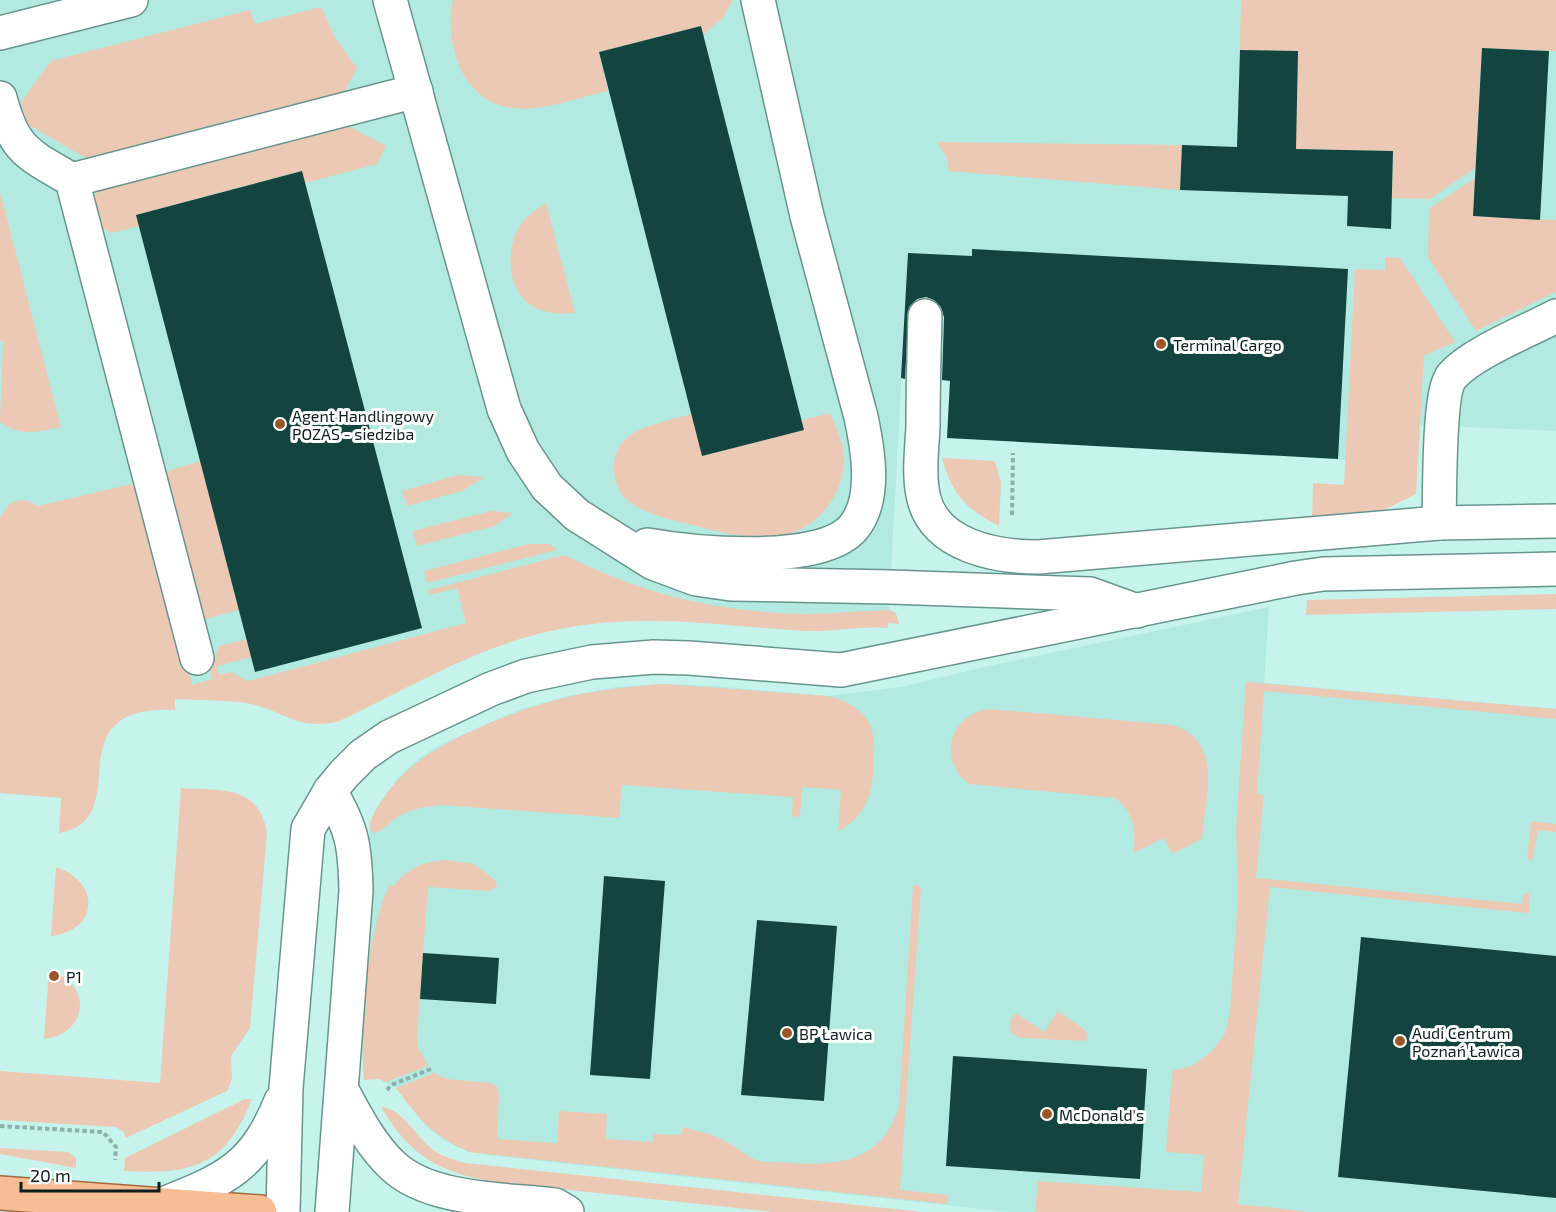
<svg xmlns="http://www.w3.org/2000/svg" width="1556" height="1212" font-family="'Exo 2',sans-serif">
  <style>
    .built { fill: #b2eae1 }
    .green { fill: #ecc9b4 }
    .building { fill: #13443f }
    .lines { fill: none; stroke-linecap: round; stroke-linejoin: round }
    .minor-casing { stroke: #68948e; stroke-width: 36 }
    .major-casing { stroke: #a2693d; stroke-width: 36 }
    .path { stroke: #8cb1ac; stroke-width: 4; stroke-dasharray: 4.5 3; stroke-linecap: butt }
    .minor { stroke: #fff; stroke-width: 33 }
    .major { stroke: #f7bd95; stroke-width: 33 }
    .poi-dot { fill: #995626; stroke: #fff; stroke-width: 2 }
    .labels { text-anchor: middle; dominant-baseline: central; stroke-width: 6; stroke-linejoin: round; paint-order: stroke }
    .poi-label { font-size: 16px; fill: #0d1e1c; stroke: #fff; text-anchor: start }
  </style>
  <rect width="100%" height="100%" fill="#c6f4ed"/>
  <g class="built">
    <polygon points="0,0 1556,0 1556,431 1420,425 1418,464 947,438 953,317 905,315 888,628 626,601 249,695 0,674"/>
    <polygon points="1269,607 1264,683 1556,709 1556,1212 1309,1212 1238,1205 1237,1212 1009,1212 497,1156 469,1152 443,1140 426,1126 396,1088 379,1079 364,1080 362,1046 370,824 397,779 416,761 439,745 521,709 568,696 616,687 664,684 714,686 827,696 902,687 984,667"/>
  </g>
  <g class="green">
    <path d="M453,0H733L723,18L703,35L701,26L599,52L608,91C579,97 543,112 513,108C461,102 444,43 453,0Z"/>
    <polygon points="1241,0 1556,0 1556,51 1482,48 1475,168 1430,199 1392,198 1393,151 1295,149 1271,51 1240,50"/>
    <polygon points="321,7 336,39 357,68 339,101 93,162 27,124 21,102 51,61 250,10 255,24"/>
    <polygon points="345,124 386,146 377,164 305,183 301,171 136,215 139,226 111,233 95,224 90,205 100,187"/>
    <polygon points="937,142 1182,145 1180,190 949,171 946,156"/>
    <polygon points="1475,178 1473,216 1556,220 1556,292 1476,331 1428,257 1429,209"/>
    <path d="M0,192L61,427C37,432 20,437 0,422L3,341H0Z"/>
    <path d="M546,203L575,313C561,314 547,314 534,307C504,291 504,239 527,217C532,212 540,208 546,203Z"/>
    <polygon points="1385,257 1400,258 1455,342 1424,356 1416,494 1364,520 1312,521 1313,483 1344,485 1355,269 1385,270"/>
    <path d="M830,413C836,427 843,442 844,456C845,497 814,534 773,537C745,539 715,531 688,524C668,519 640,513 625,498C610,482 609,451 628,437C645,424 671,420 692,414L703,456L804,430L802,420Z"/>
    <path d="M942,458L995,461L1001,483L999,526C965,508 953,496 942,458Z"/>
    <polygon points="201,461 239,610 205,619 196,614 162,482 170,470"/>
    <polygon points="458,475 484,477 462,491 407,506 402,491"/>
    <path d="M131,484L143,495L192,685L212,679L207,659L215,657L219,646L247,639L252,657L217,666L219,675L231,672L248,681L466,623L457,588L430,595L429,590L564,555C635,590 700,608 779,613C815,616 853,611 889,610L896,613L899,624L888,623V628C860,626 833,632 806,631C709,625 624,609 527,637C461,656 399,693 337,722C293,730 285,710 246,703C223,700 199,700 175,699V710C50,704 139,820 59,833L61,798L0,793V518C8,500 22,495 38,506Z"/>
    <polygon points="491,511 513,513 495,526 417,546 413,531"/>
    <polygon points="528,544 550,544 557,550 427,583 424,571"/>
    <polygon points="1556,594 1556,609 1306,615 1307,600"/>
    <polygon points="1246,682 1556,709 1556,719 1264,691 1257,794 1264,795 1256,878 1522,904 1523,895 1529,892 1529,913 1270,887 1238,1204 1309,1212 1035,1212 1038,1181 1201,1192 1204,1155 1166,1152 1172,1071 1192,1066 1211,1052 1225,1034 1230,1011 1238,897 1236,828"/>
    <path d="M664,684L827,696C846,700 863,708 871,727C875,738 874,749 874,760C873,791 868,816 838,831L841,790L802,787L800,817L792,816L793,797L622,785L619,818L442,805C427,807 413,808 399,816C390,821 385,830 375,833L370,830C368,819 380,803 387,793C410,762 439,746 474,730C542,699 590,689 664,684Z"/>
    <path d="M989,709L1173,725C1224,741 1205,797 1202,839L1172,854L1164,838L1134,853C1135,829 1135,813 1115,798L969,784C937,760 949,715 989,709Z"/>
    <path d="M181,788C221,791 259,784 267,833L250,1028L231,1056L232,1079L227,1091L126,1138L123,1131L115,1127L0,1120V1071L160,1083Z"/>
    <polygon points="1531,821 1556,824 1556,832 1538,830 1532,861 1527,858"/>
    <path d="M445,860L474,864L496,881L497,887L489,891L428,887L417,1036L418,1047L428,1066L386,1082L379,1079L364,1080C360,1025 366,933 390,884L394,886C407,868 423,862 445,860Z"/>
    <path d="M56,867C102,883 98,931 51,936Z"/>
    <path d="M918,885L921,888L900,1190L948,1195L947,1204L469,1152C431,1135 420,1120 396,1088L434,1073L447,1079L491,1083L497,1086L499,1093L497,1139L557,1143L559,1111L607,1114L606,1139L653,1142L654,1134L681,1135L683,1127C697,1131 714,1134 727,1142C737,1147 748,1158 759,1161C769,1163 781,1162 792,1163C841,1166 884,1160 899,1106L913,886Z"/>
    <path d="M49,971C93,982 89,1034 44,1039Z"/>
    <polygon points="1058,1011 1085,1030 1088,1034 1086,1041 1020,1038 1010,1032 1011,1019 1016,1013 1044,1032"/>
    <path d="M245,1099H252C226,1166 191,1175 124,1171L125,1158Z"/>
    <path d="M381,1107C403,1107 418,1142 438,1153C446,1158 456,1160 465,1163L923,1212H773L495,1182C438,1172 411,1157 381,1107Z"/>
    <polygon points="0,1148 68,1152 76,1158 76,1168 0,1154"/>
  </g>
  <g class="building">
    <polygon points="701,26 804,430 702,456 599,52"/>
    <polygon points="1482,48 1549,51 1540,220 1473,216"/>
    <polygon points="1240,50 1298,51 1296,149 1393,151 1391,229 1347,226 1348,196 1180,190 1182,145 1237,147"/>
    <polygon points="302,171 422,628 255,672 136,215"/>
    <polygon points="972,249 1348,269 1338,459 947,438 950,381 942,380 944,317 941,307 934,300 926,297 917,299 909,307 905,379 901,378 908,253 972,256"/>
    <polygon points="604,876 665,881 650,1079 590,1075"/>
    <polygon points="757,920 837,926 824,1101 741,1095"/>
    <polygon points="1361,937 1556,956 1556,1198 1338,1177"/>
    <polygon points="423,953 499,958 496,1004 420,999"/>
    <polygon points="953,1056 1147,1069 1140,1179 946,1166"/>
  </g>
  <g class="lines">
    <g class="minor-casing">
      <g id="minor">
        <polyline points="390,0 504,409 523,451 547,487 577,515 653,563 696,579 731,584 891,587 1090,594 1137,611"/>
        <polyline points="0,33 131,0"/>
        <path d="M0,98C14,151 28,154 72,180L197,658"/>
        <polyline points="72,180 416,91"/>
        <path d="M925,316C924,352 923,389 923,426C922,449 918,476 924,499C936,546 996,557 1038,557L1439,523L1556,521"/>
        <path d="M1439,523C1440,497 1438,392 1452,376C1472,353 1528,331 1556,316"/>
        <path d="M647,545C693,553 820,566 853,528C877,500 868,450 861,417L807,216L758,0"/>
        <path d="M330,791C353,830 355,847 356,891L332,1212"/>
        <path d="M343,1092C357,1118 371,1145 392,1165C429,1201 505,1199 555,1205L567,1212"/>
        <path d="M161,1205C226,1179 254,1168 281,1101"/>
        <polyline points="283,1212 286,1088 308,829 330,791 344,774 363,755 389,737 491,689 526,676 592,662 654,657 689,658 841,670 1296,578 1323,574 1556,569"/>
      </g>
    </g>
    <g class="major-casing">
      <polyline id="major" points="0,1193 260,1212"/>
    </g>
    <g class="path">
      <polyline points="1012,515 1013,453"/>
      <polyline points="387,1090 391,1085 431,1069"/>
      <polyline points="0,1126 103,1132 116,1147 115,1160"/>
    </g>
    <use href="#minor" class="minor"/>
    <use href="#major" class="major"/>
  </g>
  <g class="poi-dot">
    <circle cx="1161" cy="344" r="6"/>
    <circle cx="280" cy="424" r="6"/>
    <circle cx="54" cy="976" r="6"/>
    <circle cx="787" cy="1033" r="6"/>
    <circle cx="1400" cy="1041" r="6"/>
    <circle cx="1047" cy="1114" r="6"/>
  </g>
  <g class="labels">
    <g class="poi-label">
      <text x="1173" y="344">Terminal Cargo</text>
      <text x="292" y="415">Agent Handlingowy<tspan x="292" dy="18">POZAS - siedziba</tspan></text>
      <text x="66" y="976">P1</text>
      <text x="1412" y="1032">Audi Centrum<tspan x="1412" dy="18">Poznań Ławica</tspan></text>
      <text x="799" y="1033">BP Ławica</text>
      <text x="1059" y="1114">McDonald's</text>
    </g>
  </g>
  <path d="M21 1182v9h138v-9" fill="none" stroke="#0d1e1c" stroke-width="3"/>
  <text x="30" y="1182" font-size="18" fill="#0d1e1c" stroke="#ffffff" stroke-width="4.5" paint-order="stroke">20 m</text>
</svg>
